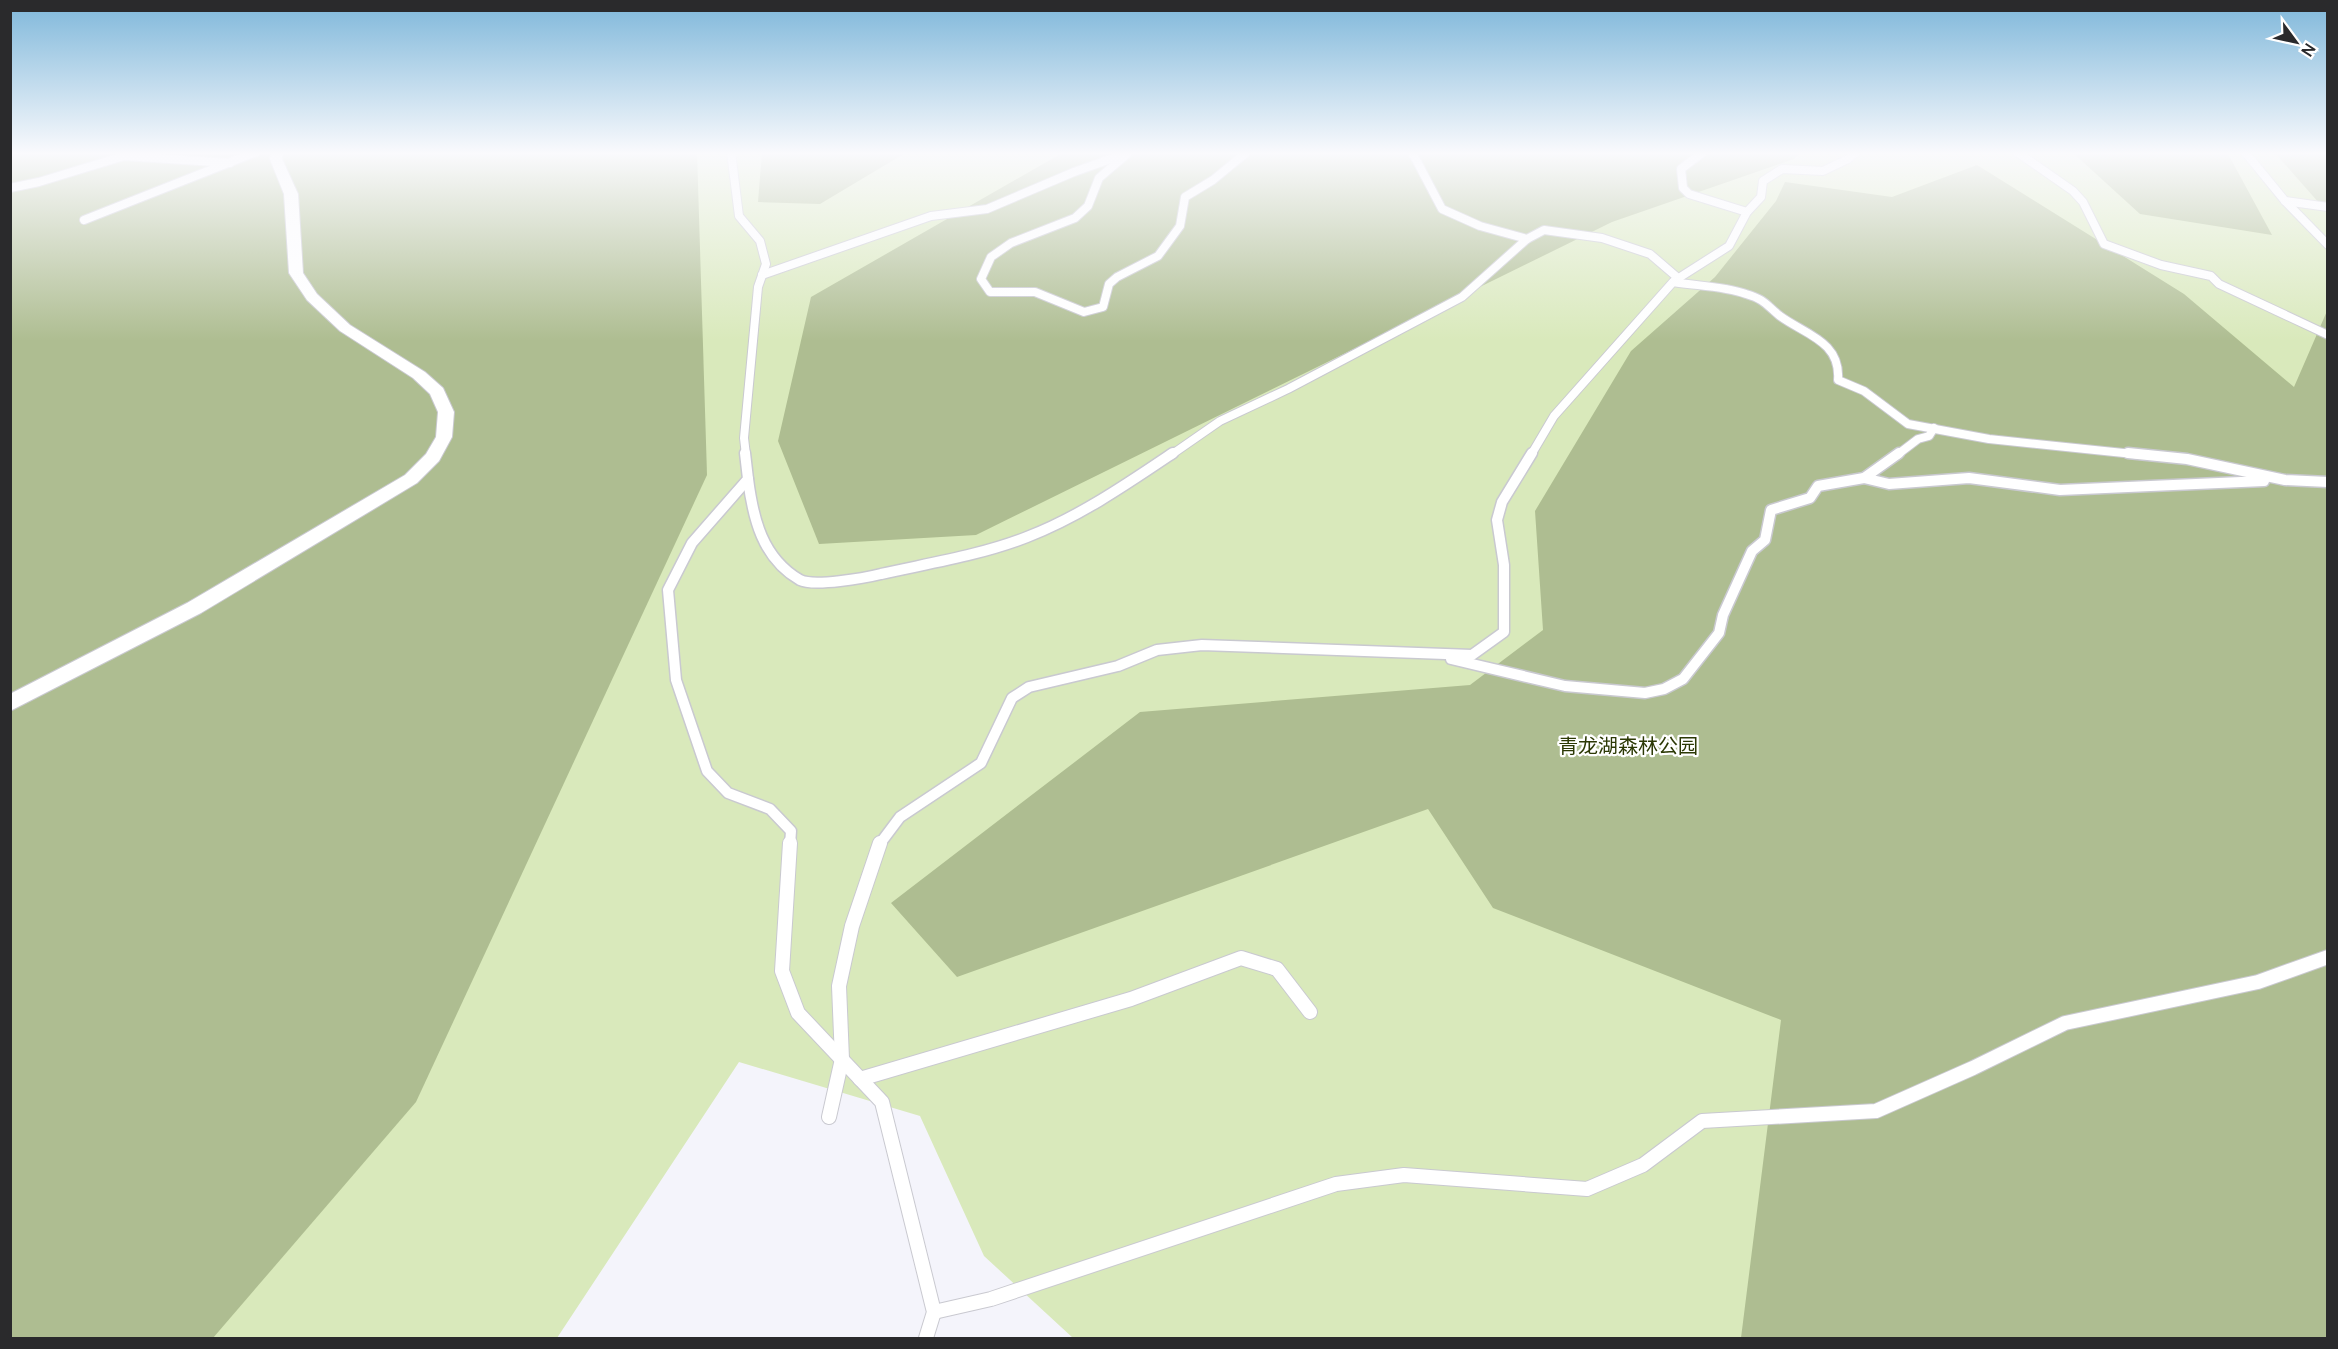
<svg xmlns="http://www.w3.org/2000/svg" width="2338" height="1349" font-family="Manrope,'Noto Sans SC',sans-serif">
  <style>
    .green { fill: #d9e9bb }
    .forest { fill: #aebd91 }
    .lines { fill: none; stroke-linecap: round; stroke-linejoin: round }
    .lane-far2-casing { stroke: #c9c9d0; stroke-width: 10 }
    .lane-far1-casing { stroke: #c9c9d0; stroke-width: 13 }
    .lane-casing { stroke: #c9c9d0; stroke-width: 16 }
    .street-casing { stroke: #c9c9d0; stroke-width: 2 }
    .lane-far2 { stroke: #fff; stroke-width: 8 }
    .lane-far1 { stroke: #fff; stroke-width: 10 }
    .lane { stroke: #fff; stroke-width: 14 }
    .street { fill: #fff; fill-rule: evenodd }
    .labels { text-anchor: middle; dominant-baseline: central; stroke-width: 4.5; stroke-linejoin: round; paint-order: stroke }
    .park-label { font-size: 20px; fill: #2c3905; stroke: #fff }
  </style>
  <rect width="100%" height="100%" fill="#f4f4fb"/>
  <polygon class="green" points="10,152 2327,152 2327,1338 1073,1338 984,1256 920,1116 739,1062 557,1338 11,1338"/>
  <g class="forest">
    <polygon points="10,152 697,152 707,475 416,1102 213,1338 11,1338"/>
    <polygon points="762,152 907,152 820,204 758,202"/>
    <polygon points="1064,152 1801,152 1794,159 1612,222 976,535 819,544 778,441 811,297"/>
    <polygon points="2072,152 2227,152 2272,235 2140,214"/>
    <polygon points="2274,152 2327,152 2327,212"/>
    <polygon points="1977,165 2184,294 2294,387 2327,311 2327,1338 1741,1338 1781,1020 1493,908 1428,809 957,977 891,903 1140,712 1470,685 1543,630 1535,511 1631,351 1715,277 1776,201 1785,182 1892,197"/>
  </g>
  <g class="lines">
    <g class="lane-far2-casing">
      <g id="lane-far2">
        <polyline points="731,152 739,216 760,241 766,264 758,287 744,438 746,455"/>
        <polyline points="1412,152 1442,209 1480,226 1527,239"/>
        <polyline points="1703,152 1681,169 1683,188 1689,194 1747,212"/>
        <polyline points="2017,152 2073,191 2083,202 2104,244 2161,265 2211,276 2219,284 2328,335"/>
        <polyline points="2245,152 2285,201 2328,245"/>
        <polyline points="1127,154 1099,178 1088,206 1075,218 1011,243 991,257 981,279 990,292 1035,292 1084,312 1103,307 1109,284 1117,277 1158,256 1180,226 1185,197 1213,180 1247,152"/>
        <polyline points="10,188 39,182 124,156 230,163"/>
        <polyline points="2285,201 2328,207"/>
        <polyline points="84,220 256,152"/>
        <polyline points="762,275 931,216 987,209 1074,172 1119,156"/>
        <polyline points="1674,281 1729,246 1747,212 1761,197 1763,181 1782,169 1823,171 1848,159 1856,152"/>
        <polyline points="1171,455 1220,421 1288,389 1462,297 1527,239 1544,230 1602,238 1650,254 1678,278"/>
        <path d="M1531,455L1554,416L1673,282C1697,286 1724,286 1746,294C1766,300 1766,305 1780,316C1804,334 1841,341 1838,380L1864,391L1908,424L1989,439L2143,455"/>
        <polyline points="1897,455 1918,439 1929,436 1934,428"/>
      </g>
    </g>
    <g class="lane-far1-casing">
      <g id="lane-far1">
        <polyline points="745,453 748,479 692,543 668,590 676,680 707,771 728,793 770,809 791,831 790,845"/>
        <polyline points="2128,453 2187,459 2285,480 2328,482"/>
        <polyline points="1864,478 1889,484 1969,478 2060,490 2264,481"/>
        <path d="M748,479C753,518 762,558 800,580C814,587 865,578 881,574C930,563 981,555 1027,537C1079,517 1127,484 1173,453"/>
        <polyline points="1451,659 1565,686 1645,693 1664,689 1683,679 1719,633 1723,615 1752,551 1765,540 1771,510 1810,498 1818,486 1864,478 1899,453"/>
        <polyline points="879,845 900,817 981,763 1012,698 1029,687 1118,666 1157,650 1202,645 1472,655 1504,632 1504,565 1497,520 1502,502 1532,453"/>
      </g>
    </g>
    <g class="lane-casing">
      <g id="lane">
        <polyline points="790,843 782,971 798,1013 882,1102 934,1312 926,1338"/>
        <polyline points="860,1079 1131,999 1241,958 1277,969 1310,1012"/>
        <polyline points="829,1117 842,1059 839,986 852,926 880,843"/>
        <polyline points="934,1312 991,1299 1336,1184 1404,1175 1587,1189 1643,1165 1702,1121 1876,1111 1973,1068 2065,1023 2258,982 2328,957"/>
      </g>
    </g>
    <g class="street-casing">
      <polygon id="street" points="271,152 284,152 282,159 298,194 303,273 317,294 350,325 425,372 443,388 454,412 452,437 439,461 417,483 201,613 10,711 10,694 187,603 405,475 426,454 436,437 438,412 430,394 413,378 340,331 307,300 289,273 284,194 270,159"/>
    </g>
    <use href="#lane-far2" class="lane-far2"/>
    <use href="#lane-far1" class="lane-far1"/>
    <use href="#lane" class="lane"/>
    <use href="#street" class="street"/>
  </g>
  <linearGradient id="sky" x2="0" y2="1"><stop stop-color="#7eb7da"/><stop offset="0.45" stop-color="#fafafd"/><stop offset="1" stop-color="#fafafd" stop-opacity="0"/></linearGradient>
  <rect width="2338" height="341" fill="url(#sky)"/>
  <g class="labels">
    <g class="park-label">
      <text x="1628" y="745">青龙湖森林公园</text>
    </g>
  </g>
  <rect width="2338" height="1349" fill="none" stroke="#2a2a2c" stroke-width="24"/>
  <g transform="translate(2296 42) rotate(123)" stroke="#ffffff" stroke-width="4.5" paint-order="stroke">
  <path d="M0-4.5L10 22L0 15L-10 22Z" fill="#2a2a2c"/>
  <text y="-9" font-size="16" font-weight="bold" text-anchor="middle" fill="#2a2a2c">N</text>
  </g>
</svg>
